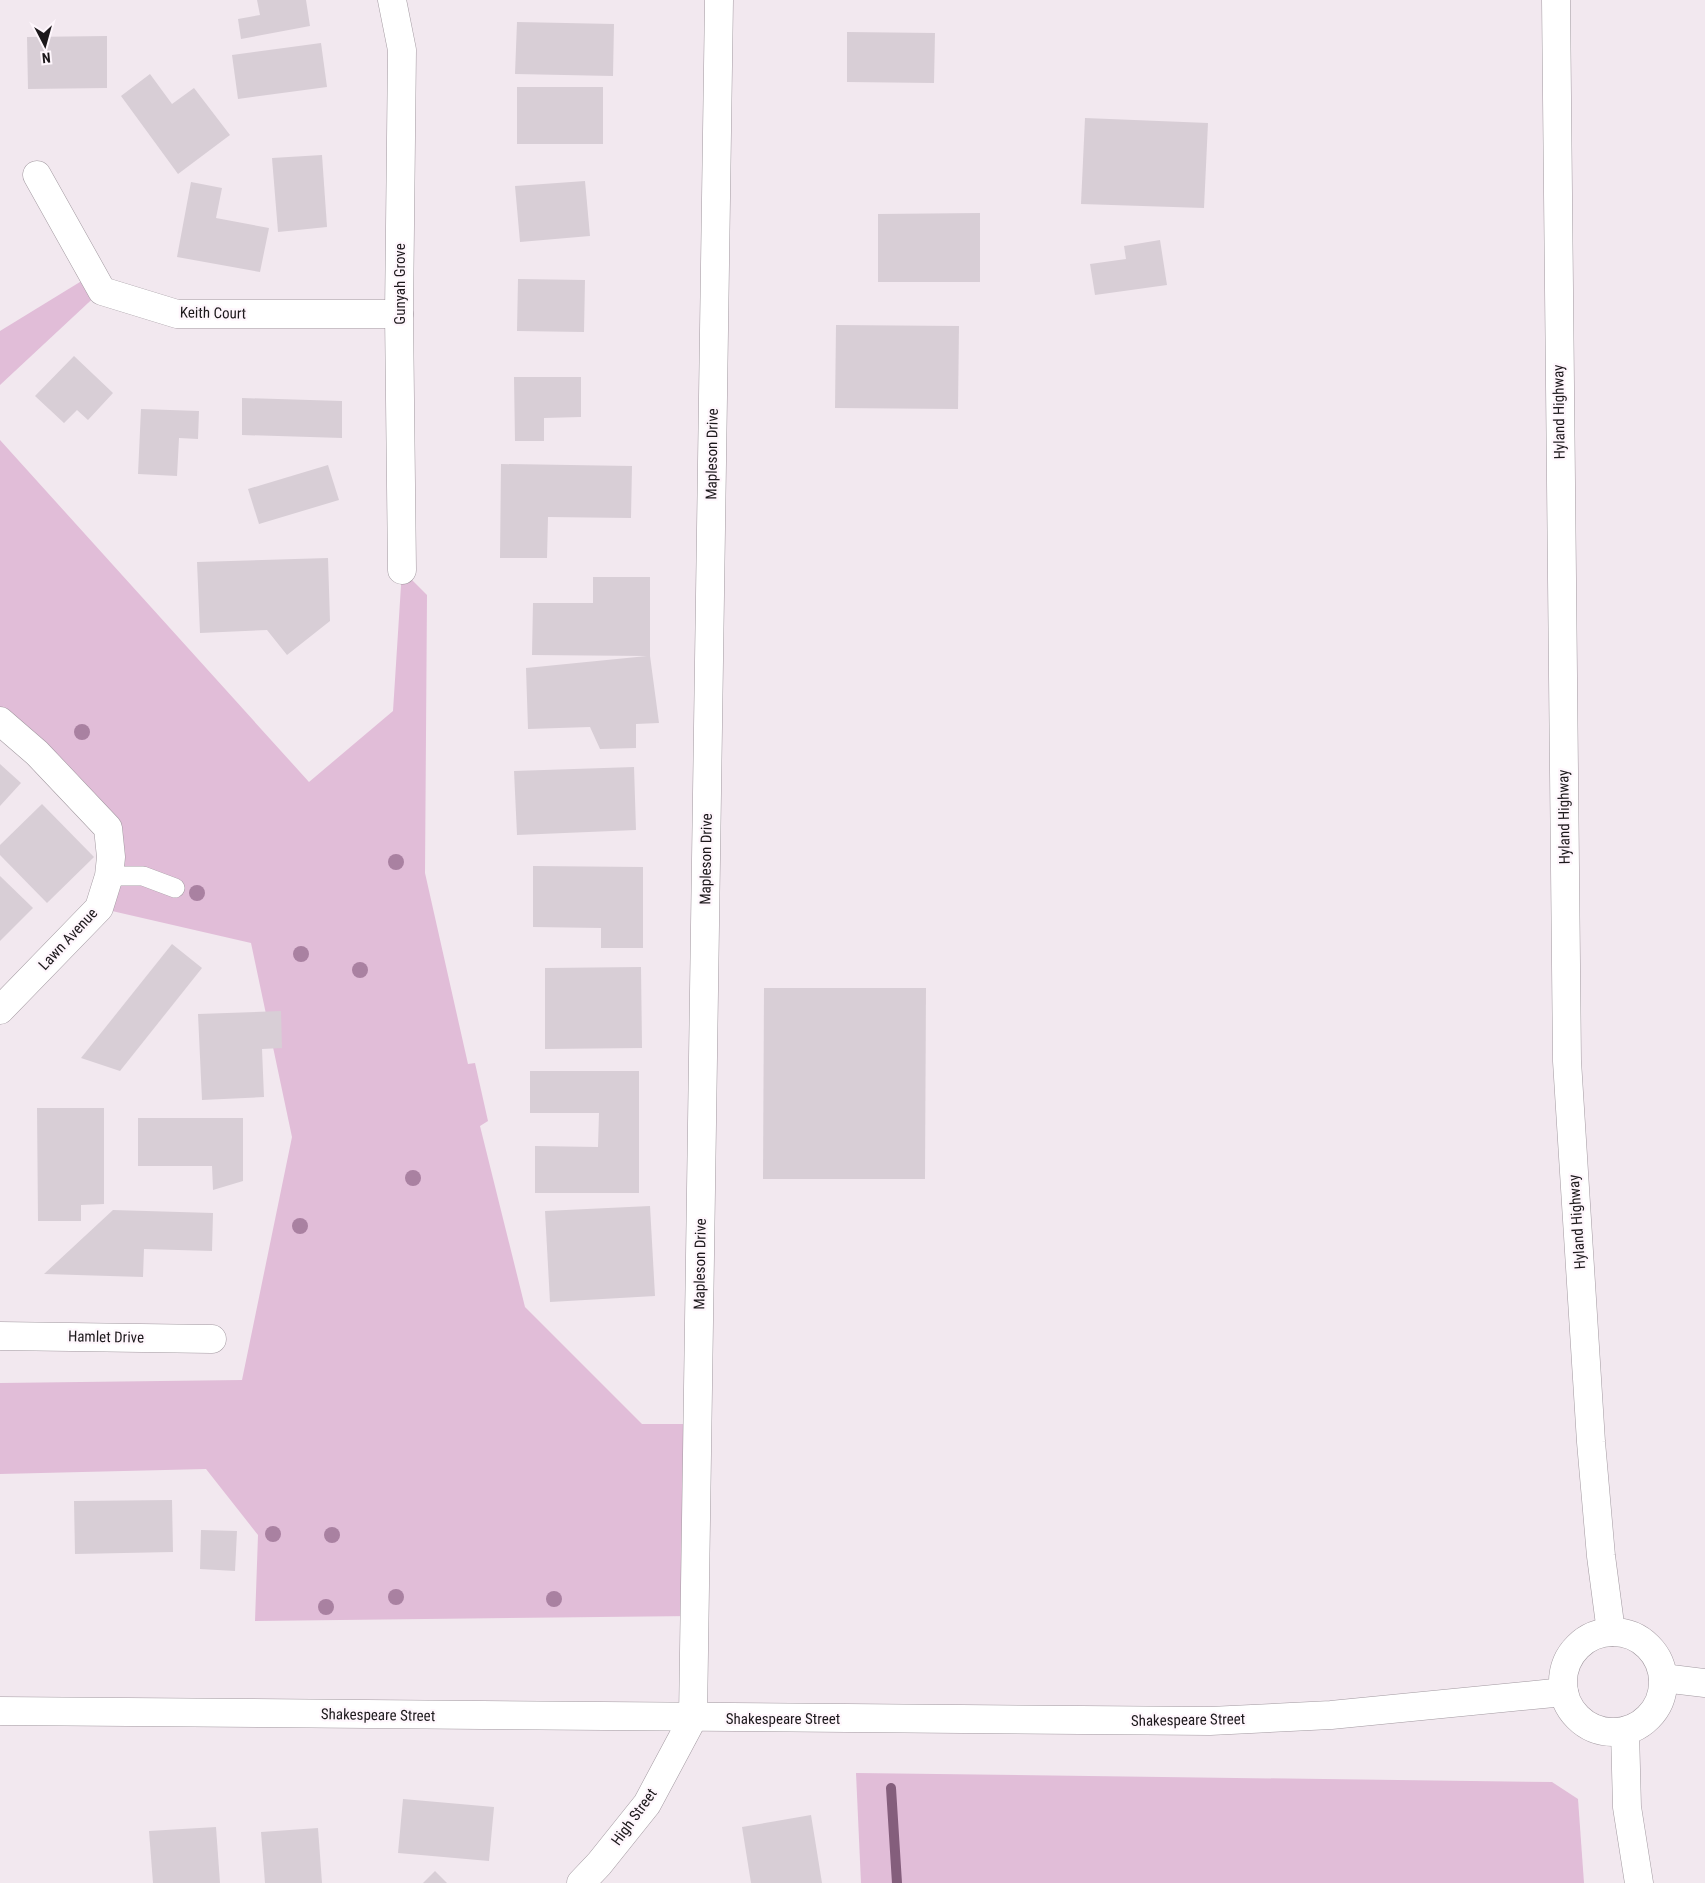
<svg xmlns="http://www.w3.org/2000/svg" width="1705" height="1883" font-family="'Roboto Condensed',sans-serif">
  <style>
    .green { fill: #e1bdd8 }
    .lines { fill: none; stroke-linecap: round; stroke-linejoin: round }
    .stream { stroke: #845e7c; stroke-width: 10 }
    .building { fill: #d8ced6 }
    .lane-casing { stroke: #a299a0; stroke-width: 20 }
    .street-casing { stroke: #a299a0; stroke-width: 29 }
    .secondary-casing { stroke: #a299a0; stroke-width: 29 }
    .lane { stroke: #fff; stroke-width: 19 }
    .street { stroke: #fff; stroke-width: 28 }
    .secondary { stroke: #fff; stroke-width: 28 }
    .tree { fill: #a981a1 }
    .labels { text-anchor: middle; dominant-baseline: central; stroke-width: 4.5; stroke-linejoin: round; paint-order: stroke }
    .street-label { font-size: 15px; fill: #1c181b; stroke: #fef6fc }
  </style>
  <rect width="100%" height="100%" fill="#f2e8ef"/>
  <g class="green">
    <polygon points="93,274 102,290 0,385 0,331"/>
    <polygon points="0,440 309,782 393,711 402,570 427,595 425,873 468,1064 475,1063 488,1121 480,1126 525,1307 642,1424 697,1424 694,1616 255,1621 258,1535 206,1469 0,1474 0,1383 242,1380 292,1137 251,943 99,908 98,827 0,721"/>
    <polygon points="856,1773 1552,1782 1578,1799 1584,1883 861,1883"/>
  </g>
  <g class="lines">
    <polyline class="stream" points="891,1788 897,1883"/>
  </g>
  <g class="building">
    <polygon points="257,0 306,0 310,26 241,39 238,19 260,15"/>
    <polygon points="517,22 614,24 613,76 515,74"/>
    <polygon points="847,32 935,33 934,83 847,82"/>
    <polygon points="107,36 107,88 28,89 27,37"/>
    <polygon points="321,43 327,87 238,99 232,55"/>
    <polygon points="150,74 172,104 194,88 230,135 178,174 121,96"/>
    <rect x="517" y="87" width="86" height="57"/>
    <polygon points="1085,118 1208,123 1204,208 1081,204"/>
    <polygon points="322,155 327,227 278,232 272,158"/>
    <polygon points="585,181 590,236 520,242 515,186"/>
    <polygon points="191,182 222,188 216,218 269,228 260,272 177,257"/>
    <polygon points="980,213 980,282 878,282 878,214"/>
    <polygon points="1160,240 1167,285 1095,295 1090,264 1126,259 1124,246"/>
    <polygon points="518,279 585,280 584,332 517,331"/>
    <polygon points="836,325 959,326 958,409 835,408"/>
    <polygon points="74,356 113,393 88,420 77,410 64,423 35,396"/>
    <polygon points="514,377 581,377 581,417 544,418 544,441 515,441"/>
    <polygon points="242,398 342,401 342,438 242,435"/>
    <polygon points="141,409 199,411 198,439 179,438 177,476 138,474"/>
    <polygon points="501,464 632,466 631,518 548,517 547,558 500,558"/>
    <polygon points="328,465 339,500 259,524 248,489"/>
    <polygon points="328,558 330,621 287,655 267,630 200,633 197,562"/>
    <polygon points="593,577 650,577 650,656 659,723 636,724 636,748 600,749 590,727 528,729 526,668 647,656 532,655 533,603 593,603"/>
    <polygon points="0,764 21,783 0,806"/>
    <polygon points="634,767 636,830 517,835 514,771"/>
    <polygon points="42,804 94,857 47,903 0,855 0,845"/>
    <polygon points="533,866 643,867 643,948 601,948 601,928 533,927"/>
    <polygon points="0,876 33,908 0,941"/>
    <polygon points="172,944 202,968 120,1071 81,1058"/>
    <polygon points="641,967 642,1048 545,1049 545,968"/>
    <polygon points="764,988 926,988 925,1179 763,1179"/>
    <polygon points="281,1011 282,1048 262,1049 264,1097 202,1100 198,1014"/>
    <polygon points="530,1071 639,1071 639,1193 535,1193 535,1146 598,1147 599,1113 530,1113"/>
    <polygon points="37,1108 104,1108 104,1204 81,1205 81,1221 38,1221"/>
    <polygon points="138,1118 243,1118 243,1181 213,1190 212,1166 138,1166"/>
    <polygon points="650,1206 655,1296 550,1302 545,1211"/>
    <polygon points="113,1210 213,1213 212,1251 144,1249 143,1277 44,1274"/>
    <polygon points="172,1500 173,1552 75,1554 74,1501"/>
    <polygon points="201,1530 237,1531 235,1571 200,1569"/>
    <polygon points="403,1799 494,1807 489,1861 398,1853"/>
    <polygon points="811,1815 822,1883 751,1883 742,1827"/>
    <polygon points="216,1827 220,1883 153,1883 149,1831"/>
    <polygon points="318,1828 322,1883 265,1883 261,1832"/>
    <polygon points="435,1871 447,1883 423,1883"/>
  </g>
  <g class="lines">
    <g class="lane-casing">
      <polyline id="lane" points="109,876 143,876 175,888"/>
    </g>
    <g class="street-casing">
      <g id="street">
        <polyline points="392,0 402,50 399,314 402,570"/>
        <polyline points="37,175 102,291 177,314 399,314"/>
        <polyline points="0,721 37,753 108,828 111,857 109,876 99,908 0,1010"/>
        <polyline points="0,1336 212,1339"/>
        <polyline points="1625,1731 1627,1807 1639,1883"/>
        <polyline points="581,1883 599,1864 647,1804 693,1718 719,0"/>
      </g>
    </g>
    <g class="secondary-casing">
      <g id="secondary">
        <polyline points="1556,0 1567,1061 1591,1442 1601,1556 1611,1632"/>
        <circle cx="1613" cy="1682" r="50"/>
        <polyline points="1663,1678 1705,1683"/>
        <polyline points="0,1711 1210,1721 1331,1715 1564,1692"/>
      </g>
    </g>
    <use href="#lane" class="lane"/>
    <use href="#street" class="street"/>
    <use href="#secondary" class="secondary"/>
  </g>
  <g class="tree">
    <circle cx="82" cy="732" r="8"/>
    <circle cx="396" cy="862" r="8"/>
    <circle cx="197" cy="893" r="8"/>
    <circle cx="301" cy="954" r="8"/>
    <circle cx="360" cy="970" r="8"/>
    <circle cx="413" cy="1178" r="8"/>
    <circle cx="300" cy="1226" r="8"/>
    <circle cx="273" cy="1534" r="8"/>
    <circle cx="332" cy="1535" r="8"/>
    <circle cx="396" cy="1597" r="8"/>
    <circle cx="554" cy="1599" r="8"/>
    <circle cx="326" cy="1607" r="8"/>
  </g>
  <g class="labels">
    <g class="street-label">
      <text transform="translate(400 284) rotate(-90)">Gunyah Grove</text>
      <text transform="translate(213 313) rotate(1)">Keith Court</text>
      <text transform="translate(1559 412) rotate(-91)">Hyland Highway</text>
      <text transform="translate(712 454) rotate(-89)">Mapleson Drive</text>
      <text transform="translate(1564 817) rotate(-91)">Hyland Highway</text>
      <text transform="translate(706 859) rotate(-89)">Mapleson Drive</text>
      <text transform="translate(68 939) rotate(-47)">Lawn Avenue</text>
      <text transform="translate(1577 1222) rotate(-94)">Hyland Highway</text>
      <text transform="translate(700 1264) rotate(-89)">Mapleson Drive</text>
      <text transform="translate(106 1337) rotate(1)">Hamlet Drive</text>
      <text transform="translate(378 1715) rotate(1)">Shakespeare Street</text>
      <text x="783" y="1719">Shakespeare Street</text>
      <text transform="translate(1188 1720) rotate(-1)">Shakespeare Street</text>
      <text transform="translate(634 1817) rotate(-54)">High Street</text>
    </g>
  </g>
  <g transform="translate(45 45) rotate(174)" stroke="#fef6fc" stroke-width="4" paint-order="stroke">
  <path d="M0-4L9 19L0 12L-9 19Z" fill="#1c181b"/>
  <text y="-8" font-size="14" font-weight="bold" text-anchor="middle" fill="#1c181b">N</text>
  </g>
</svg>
